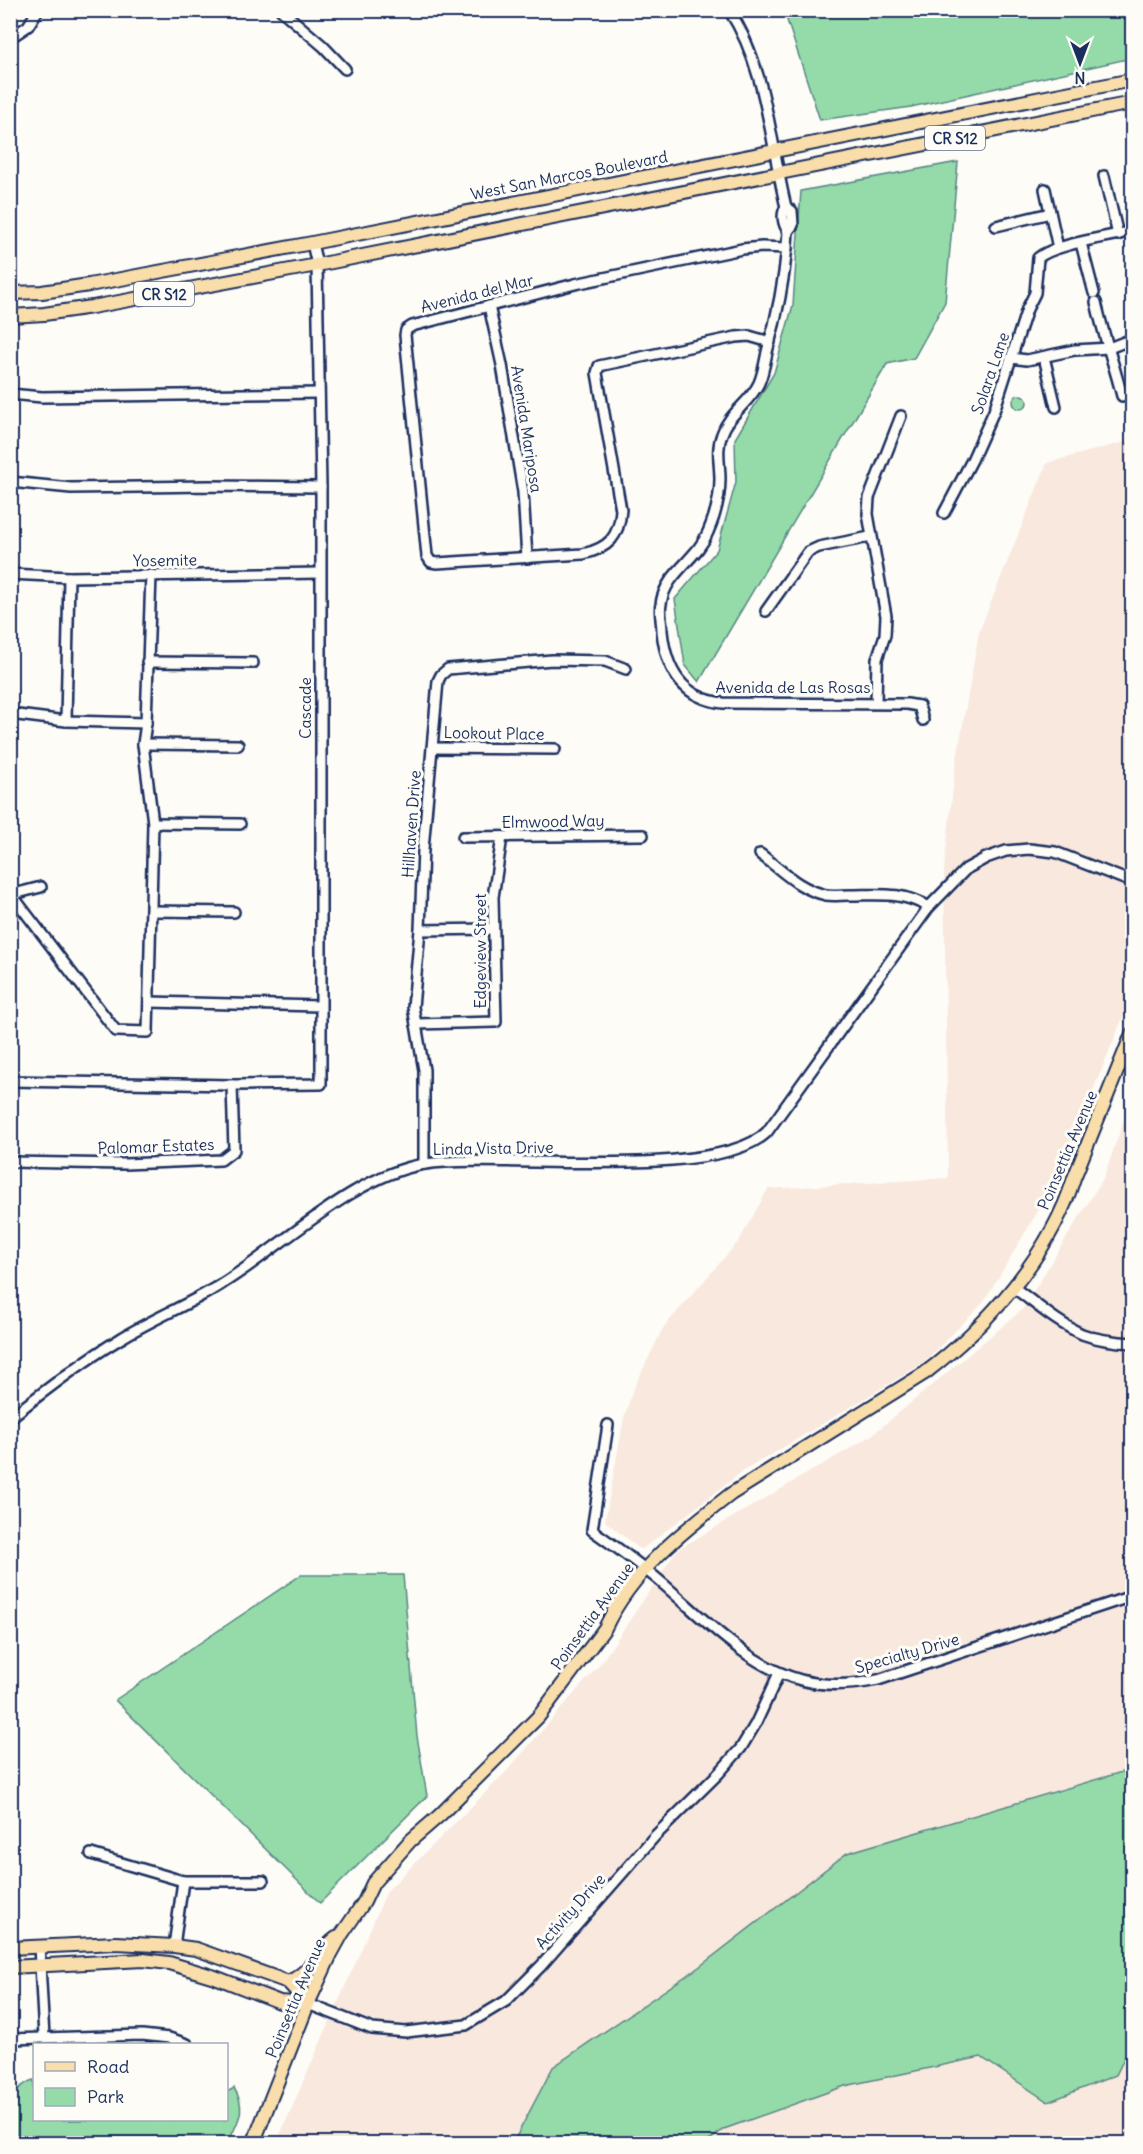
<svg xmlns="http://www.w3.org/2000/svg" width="1143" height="2154" font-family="Delius,sans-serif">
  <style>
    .built { fill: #f9e8de }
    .green { fill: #95dba9; stroke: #588584; stroke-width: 1.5 }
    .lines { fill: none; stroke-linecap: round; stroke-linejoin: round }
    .minor-casing { stroke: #1b2f5e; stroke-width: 14 }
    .major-casing { stroke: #1b2f5e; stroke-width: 16 }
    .minor { stroke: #fdfcf7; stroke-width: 9 }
    .major { stroke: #f9deab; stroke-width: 12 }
    .labels { text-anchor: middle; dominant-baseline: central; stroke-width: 6; stroke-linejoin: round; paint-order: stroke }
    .shield { fill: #fdfcf7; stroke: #5f6c8c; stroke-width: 1.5 }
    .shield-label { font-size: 15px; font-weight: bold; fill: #1b2f5e }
    .street-label { font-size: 16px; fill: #1b2f5e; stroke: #fdfcf7 }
  </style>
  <rect width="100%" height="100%" fill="#fdfcf7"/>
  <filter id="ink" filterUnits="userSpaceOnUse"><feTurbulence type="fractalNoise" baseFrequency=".0167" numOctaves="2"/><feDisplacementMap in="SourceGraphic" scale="12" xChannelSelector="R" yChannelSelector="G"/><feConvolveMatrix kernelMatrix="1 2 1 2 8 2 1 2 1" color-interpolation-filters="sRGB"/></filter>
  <g filter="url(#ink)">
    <g class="built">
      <polygon points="1132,440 1132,995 1056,1181 983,1303 922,1364 742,1472 641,1550 605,1521 624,1418 633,1390 663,1328 739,1241 768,1189 948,1178 944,869 955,770 979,632 1047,463"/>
      <polygon points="1132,1097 1132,1769 847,1853 699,1967 553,2067 513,2143 276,2144 387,1891 505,1773 601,1663 677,1550 871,1436 1022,1310 1104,1177"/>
      <polygon points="1132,2042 1132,2143 706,2144 724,2129 845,2086 981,2057 1048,2102 1116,2075"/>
    </g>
    <g class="green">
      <polygon points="784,11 1132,11 1132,58 911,107 820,120"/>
      <polygon points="958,162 945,302 914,358 887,364 699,682 685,665 675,599 717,550 736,482 735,439 774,373 793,305 801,191"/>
      <circle cx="1020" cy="402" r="7"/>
      <polygon points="301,1575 403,1575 417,1736 427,1796 320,1903 115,1700"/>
      <polygon points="1132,1769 1132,2042 1116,2075 1048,2102 981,2057 845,2086 724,2129 706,2143 513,2143 553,2067 699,1967 847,1853"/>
      <path d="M34,2080V2120H226L227,2092L234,2088C248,2111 237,2122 228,2143H11V2092C21,2090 25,2081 34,2080Z"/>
    </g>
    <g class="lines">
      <g class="minor-casing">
        <g id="minor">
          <polyline points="281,10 323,46 345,69"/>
          <path d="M729,10C767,68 770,142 786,207L792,211L793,225L788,231C783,224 781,214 786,207"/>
          <polyline points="10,38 28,26 38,10"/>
          <polyline points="1104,176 1118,235"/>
          <polyline points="1045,189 1058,248"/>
          <polyline points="996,226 1050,213"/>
          <path d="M788,231C786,272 778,313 767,352C765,362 763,374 759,383C750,403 729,413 722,434C716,449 720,464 720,479C720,498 715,516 708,532C697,560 665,573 661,604C659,612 662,622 662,631C666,670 682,698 723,703L907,704L919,706L923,720"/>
          <polyline points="1081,243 1094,293"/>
          <path d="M1096,302C1103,334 1114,364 1122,396"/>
          <polyline points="489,306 502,365 523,492 527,558"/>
          <path d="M770,342L749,336L736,337L599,366L597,373L621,510C619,537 609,548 583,554L437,563L431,562L427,556L405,335L406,330L412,326L575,284L742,249L762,247L787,248"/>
          <polyline points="1044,357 1056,407"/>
          <polyline points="1011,358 1027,360 1075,350 1109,348 1132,339"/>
          <polyline points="10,394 42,397 318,393"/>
          <polyline points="10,482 71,488 208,486 321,487"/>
          <path d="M944,513L972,460L994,411L1027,309L1035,293L1038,258C1054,244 1110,237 1132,231"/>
          <polyline points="10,574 69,577 320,573"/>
          <polyline points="766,611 808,552 819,547 870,537"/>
          <polyline points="147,662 253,663"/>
          <polyline points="876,703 877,659 885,635 886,616 868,514 869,498 901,416"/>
          <polyline points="10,714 66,721 146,723"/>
          <polyline points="66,721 69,577"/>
          <polyline points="143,744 238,745"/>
          <polyline points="432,748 555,749"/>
          <polyline points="153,823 240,824"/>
          <polyline points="463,837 643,835"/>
          <path d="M760,854C782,870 798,889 826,895C833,896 841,895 849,895C879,895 902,891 929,907"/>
          <polyline points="10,895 41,887"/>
          <polyline points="12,895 116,1031 148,1032 153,823 143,744 146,723 151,575"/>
          <polyline points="151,911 234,912"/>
          <polyline points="420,930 493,929"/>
          <polyline points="149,1002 320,1006"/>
          <polyline points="416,1024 496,1022 493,897 502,837"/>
          <polyline points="10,1081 232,1085 321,1084 321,487 317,265 312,243"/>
          <polyline points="10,1162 125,1164 221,1160 234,1150 232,1085"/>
          <polyline points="424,1164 424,1070 413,1007 420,930 423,849 438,681 441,675 448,669 552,660 605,661 626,669"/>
          <path d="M1013,1287C1035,1303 1057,1323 1082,1334C1098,1340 1116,1342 1132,1343"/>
          <path d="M10,1418C44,1391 83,1361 120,1339C152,1319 188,1305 220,1285C281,1248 353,1175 425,1164C501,1153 717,1182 767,1132L929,907L966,869L986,858L1006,851L1029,849L1055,852L1132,882"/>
          <path d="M608,1425L592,1530C616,1547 640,1564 662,1583C702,1617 749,1667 801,1680C826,1687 853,1685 878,1680L1132,1596"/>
          <polyline points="91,1854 183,1881 263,1881"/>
          <polyline points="39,1946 44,2037"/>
          <polyline points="174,1946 183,1881"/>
          <polyline points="308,2004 372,2029 406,2032 466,2025 506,2001 541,1966 655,1836 719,1773 741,1748 756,1723 779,1673"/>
          <polyline points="10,2039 142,2035 169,2038 187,2044"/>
        </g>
      </g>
      <g class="major-casing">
        <g id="major">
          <polyline points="10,293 42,292 89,285 312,243 1132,80"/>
          <polyline points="10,316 44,314 92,307 317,265 1132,103"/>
          <polyline points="10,1948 116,1943 174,1946 196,1949 288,1982 308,2004"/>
          <polyline points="10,1967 143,1960 169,1963 215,1977 280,2002 308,2004"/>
          <path d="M288,1982C309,1974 318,1951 336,1938"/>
          <path d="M253,2144L308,2004L331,1954L342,1934L364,1902L373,1883L410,1841L440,1815L539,1716L605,1628C631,1572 683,1531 731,1494L925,1373C987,1326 1051,1254 1074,1178L1132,1034"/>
        </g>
      </g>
      <use href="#minor" class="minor"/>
      <use href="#major" class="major"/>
    </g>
  </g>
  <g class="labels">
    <g class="shield">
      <rect x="925" y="126" width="60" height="24" rx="4.5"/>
      <rect x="134" y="282" width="60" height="24" rx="4.5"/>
    </g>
    <g class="shield-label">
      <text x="955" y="138">CR S12</text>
      <text x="164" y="294">CR S12</text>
    </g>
    <g class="street-label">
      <text transform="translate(569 175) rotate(-11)">West San Marcos Boulevard</text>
      <text transform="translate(477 293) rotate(-14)">Avenida del Mar</text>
      <text transform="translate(990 373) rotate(-71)">Solara Lane</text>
      <text transform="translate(527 429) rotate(81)">Avenida Mariposa</text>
      <text transform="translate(165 560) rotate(-1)">Yosemite</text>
      <text x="793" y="687">Avenida de Las Rosas</text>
      <text transform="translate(305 708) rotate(-90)">Cascade</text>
      <text transform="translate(494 733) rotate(1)">Lookout Place</text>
      <text transform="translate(553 821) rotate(-1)">Elmwood Way</text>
      <text transform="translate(411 824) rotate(-86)">Hillhaven Drive</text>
      <text transform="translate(480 951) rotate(-90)">Edgeview Street</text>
      <text transform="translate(156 1146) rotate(-2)">Palomar Estates</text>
      <text transform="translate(493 1148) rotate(-1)">Linda Vista Drive</text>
      <text transform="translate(1067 1150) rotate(-67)">Poinsettia Avenue</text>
      <text transform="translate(592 1616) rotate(-54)">Poinsettia Avenue</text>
      <text transform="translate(907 1653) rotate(-16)">Specialty Drive</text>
      <text transform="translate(570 1911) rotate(-48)">Activity Drive</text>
      <text transform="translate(295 1998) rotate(-67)">Poinsettia Avenue</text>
    </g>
  </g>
  <rect width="1143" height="2154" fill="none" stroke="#fdfcf7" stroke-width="36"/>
  <rect x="18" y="18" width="1107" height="2118" fill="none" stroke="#1b2f5e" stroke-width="2" filter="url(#ink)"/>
  <rect x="33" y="2043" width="195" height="78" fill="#fdfcf7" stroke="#a3aaba" stroke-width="1.5"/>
  <rect x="45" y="2062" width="30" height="9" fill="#f9deab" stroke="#a3aaba" stroke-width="1.5"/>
  <text x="87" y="2073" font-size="18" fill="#1b2f5e">Road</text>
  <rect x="45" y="2088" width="30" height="18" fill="#95dba9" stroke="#a3aaba" stroke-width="1.5"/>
  <text x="87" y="2103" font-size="18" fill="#1b2f5e">Park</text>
  <g transform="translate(1080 63) rotate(180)" stroke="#fdfcf7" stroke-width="4.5" paint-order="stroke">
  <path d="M0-4.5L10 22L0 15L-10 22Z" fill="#1b2f5e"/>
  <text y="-9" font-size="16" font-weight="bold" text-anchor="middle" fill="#1b2f5e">N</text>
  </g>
</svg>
